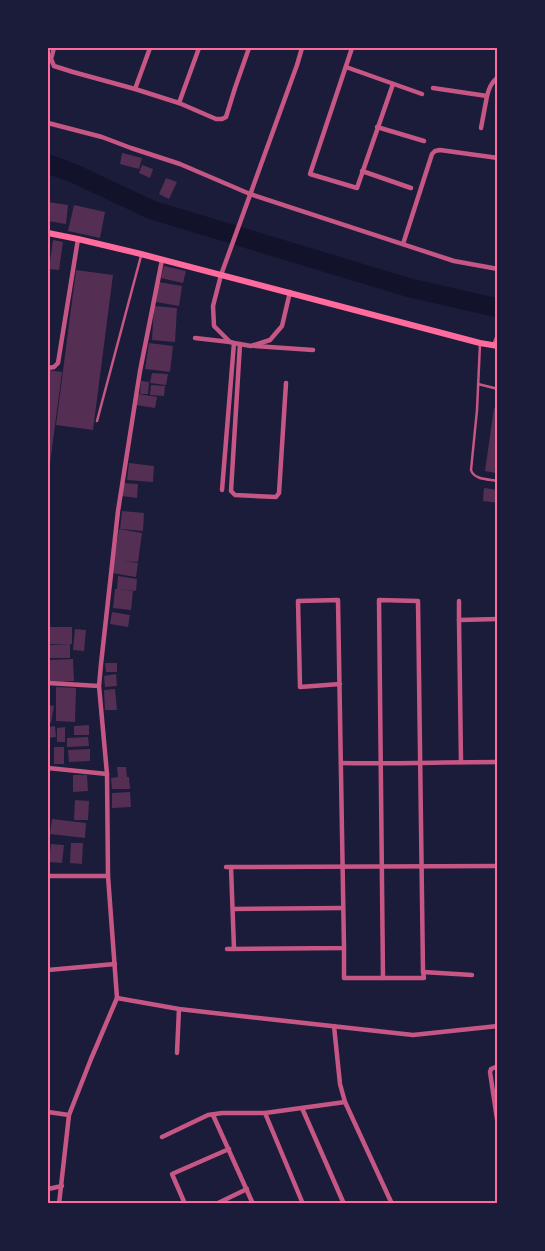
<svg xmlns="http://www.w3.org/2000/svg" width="545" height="1251" font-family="Figtree,sans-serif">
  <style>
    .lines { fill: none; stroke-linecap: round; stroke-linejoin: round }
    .river { stroke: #12122b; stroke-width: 19 }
    .building { fill: #542f53 }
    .service { stroke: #c65784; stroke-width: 2.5 }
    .minor { stroke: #c65784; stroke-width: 4.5 }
    .secondary { stroke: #ff6b9d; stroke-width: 6 }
    .neatline { fill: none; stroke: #ff6b9d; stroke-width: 2 }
  </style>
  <rect width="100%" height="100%" fill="#1b1b3a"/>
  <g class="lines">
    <polyline class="river" points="48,164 73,173 152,210 410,288 498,308"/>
  </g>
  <g class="building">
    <polygon points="122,153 142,158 139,169 120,164"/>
    <polygon points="142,165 153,169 150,178 139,173"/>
    <polygon points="166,178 177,182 169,199 159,194"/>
    <polygon points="48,202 68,205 66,224 48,221"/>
    <polygon points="74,205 105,212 100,238 68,231"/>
    <polygon points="53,240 63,242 59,270 49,269"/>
    <polygon points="164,266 186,271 183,283 161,278"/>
    <polygon points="76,270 113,275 93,430 56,425"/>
    <polygon points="159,282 182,286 179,306 156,302"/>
    <polygon points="154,306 177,308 175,342 152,340"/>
    <polygon points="149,343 173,346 170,372 145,369"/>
    <polygon points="48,370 62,372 49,471 48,471"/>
    <polygon points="152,373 168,374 166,385 150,383"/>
    <polygon points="141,381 149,382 148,394 140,394"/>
    <polygon points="151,385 165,386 164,396 150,395"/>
    <polygon points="138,394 157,397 155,408 136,405"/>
    <polygon points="494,408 498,408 498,463 496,473 485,471"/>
    <polygon points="129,463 154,466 153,482 127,480"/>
    <polygon points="123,483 138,484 137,498 122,496"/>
    <polygon points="484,488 498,490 498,503 483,501"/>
    <polygon points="122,511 144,513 143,531 120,529"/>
    <polygon points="119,529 142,533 138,562 124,561 138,563 136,577 112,573"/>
    <polygon points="118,576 137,579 136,591 120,589 133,591 131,610 113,608 115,589 117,589"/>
    <polygon points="112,612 130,615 128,627 110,624"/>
    <rect x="49" y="627" width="23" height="17"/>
    <polygon points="75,629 86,630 84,651 73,650"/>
    <polygon points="70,644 70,658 49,658 48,645"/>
    <polygon points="73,659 74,681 48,682 48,660"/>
    <polygon points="105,663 117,663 117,672 106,672"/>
    <polygon points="116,674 117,686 105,687 104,676"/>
    <polygon points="56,687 76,688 75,722 56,721"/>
    <polygon points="115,689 117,710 105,710 104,690"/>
    <polygon points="48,705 54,706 51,723 48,722"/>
    <polygon points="89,725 89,735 74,735 74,726"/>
    <polygon points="55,726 56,737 48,738 48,727"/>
    <polygon points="65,727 65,742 57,742 57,728"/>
    <polygon points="88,737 89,746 67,747 67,738"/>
    <rect x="54" y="747" width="10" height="17"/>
    <polygon points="90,749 90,761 69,762 68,750"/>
    <polygon points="117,767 126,767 127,777 129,777 130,789 112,789 111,778 118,777"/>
    <polygon points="73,775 87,775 88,791 73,792"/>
    <polygon points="130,792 131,807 112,808 112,793"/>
    <polygon points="75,800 89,801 88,820 74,820"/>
    <polygon points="52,819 86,823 85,838 50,834"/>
    <polygon points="71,843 83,843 82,864 70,863"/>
    <polygon points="51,844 64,845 62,863 49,862"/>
  </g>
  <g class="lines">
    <g class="service">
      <path d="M480,344L477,410L471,470C474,480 488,479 498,481"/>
      <polyline points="478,384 498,389"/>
      <polyline points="97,421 141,256"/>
    </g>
    <g class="minor">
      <polyline points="54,48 51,59 54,66 73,72 135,89 179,103 199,48"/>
      <polyline points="352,48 310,174 357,188 393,84"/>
      <polyline points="346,67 422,94"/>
      <path d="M433,88L487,96C489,88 491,83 498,77"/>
      <polyline points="135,89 150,48"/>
      <polyline points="179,103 216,119 222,119 226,117 235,88 249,48"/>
      <polyline points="48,123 102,137 131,148 180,164 250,194 454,261 498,269"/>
      <polyline points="377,127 424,141"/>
      <polyline points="481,128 487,96"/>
      <polyline points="362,171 411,188"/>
      <polyline points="403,244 432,154 435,151 440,150 498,158"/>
      <polyline points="290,292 282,326 270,340 251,346 234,343 230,342 214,326 213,306 221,275 297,65 302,48"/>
      <polyline points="195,338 230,342"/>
      <polyline points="240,344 231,491 235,495 276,497 279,493 286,383"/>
      <polyline points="494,345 498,335"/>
      <polyline points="255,346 313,350"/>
      <polyline points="48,368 54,367 58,363 78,239"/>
      <polyline points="222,490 234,343"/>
      <polyline points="459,601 459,620"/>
      <polyline points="48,683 99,686"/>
      <polyline points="461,762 459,620 498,619"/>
      <path d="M341,763C393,764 445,762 498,762"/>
      <polyline points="48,768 107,774"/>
      <polyline points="226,867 498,866"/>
      <polyline points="231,867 234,949"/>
      <polyline points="48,876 108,876"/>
      <polyline points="233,909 343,908"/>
      <polyline points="344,948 344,978 424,978 423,972 472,975"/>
      <polyline points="227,949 344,948 338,600 298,601 300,687 340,684"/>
      <polyline points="48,970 115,964"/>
      <polyline points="383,978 379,600 418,601 423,972"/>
      <polyline points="117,998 179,1009 214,1013 413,1035 498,1026"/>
      <polyline points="334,1026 340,1084 345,1102 392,1204"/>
      <polyline points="177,1053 179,1009"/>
      <polyline points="498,1066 491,1069 490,1072 498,1126"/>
      <polyline points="302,1108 344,1204"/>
      <polyline points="48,1112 69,1115"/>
      <polyline points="265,1113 303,1204"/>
      <polyline points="213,1115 253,1204"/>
      <polyline points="162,1137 208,1115 222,1113 265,1113 345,1102"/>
      <polyline points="48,1189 62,1186"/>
      <polyline points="59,1204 69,1115 91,1059 117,998 108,876 107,774 99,686 101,664 118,511 140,371 162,260"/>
      <polyline points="185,1204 172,1174 229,1149"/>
      <polyline points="216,1204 247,1189"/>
    </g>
    <polyline class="secondary" points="48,233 78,239 141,254 480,343 498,346"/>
  </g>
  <rect width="545" height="1251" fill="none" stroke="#1b1b3a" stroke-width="98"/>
  <rect x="49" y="49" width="447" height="1153" class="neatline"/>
</svg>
